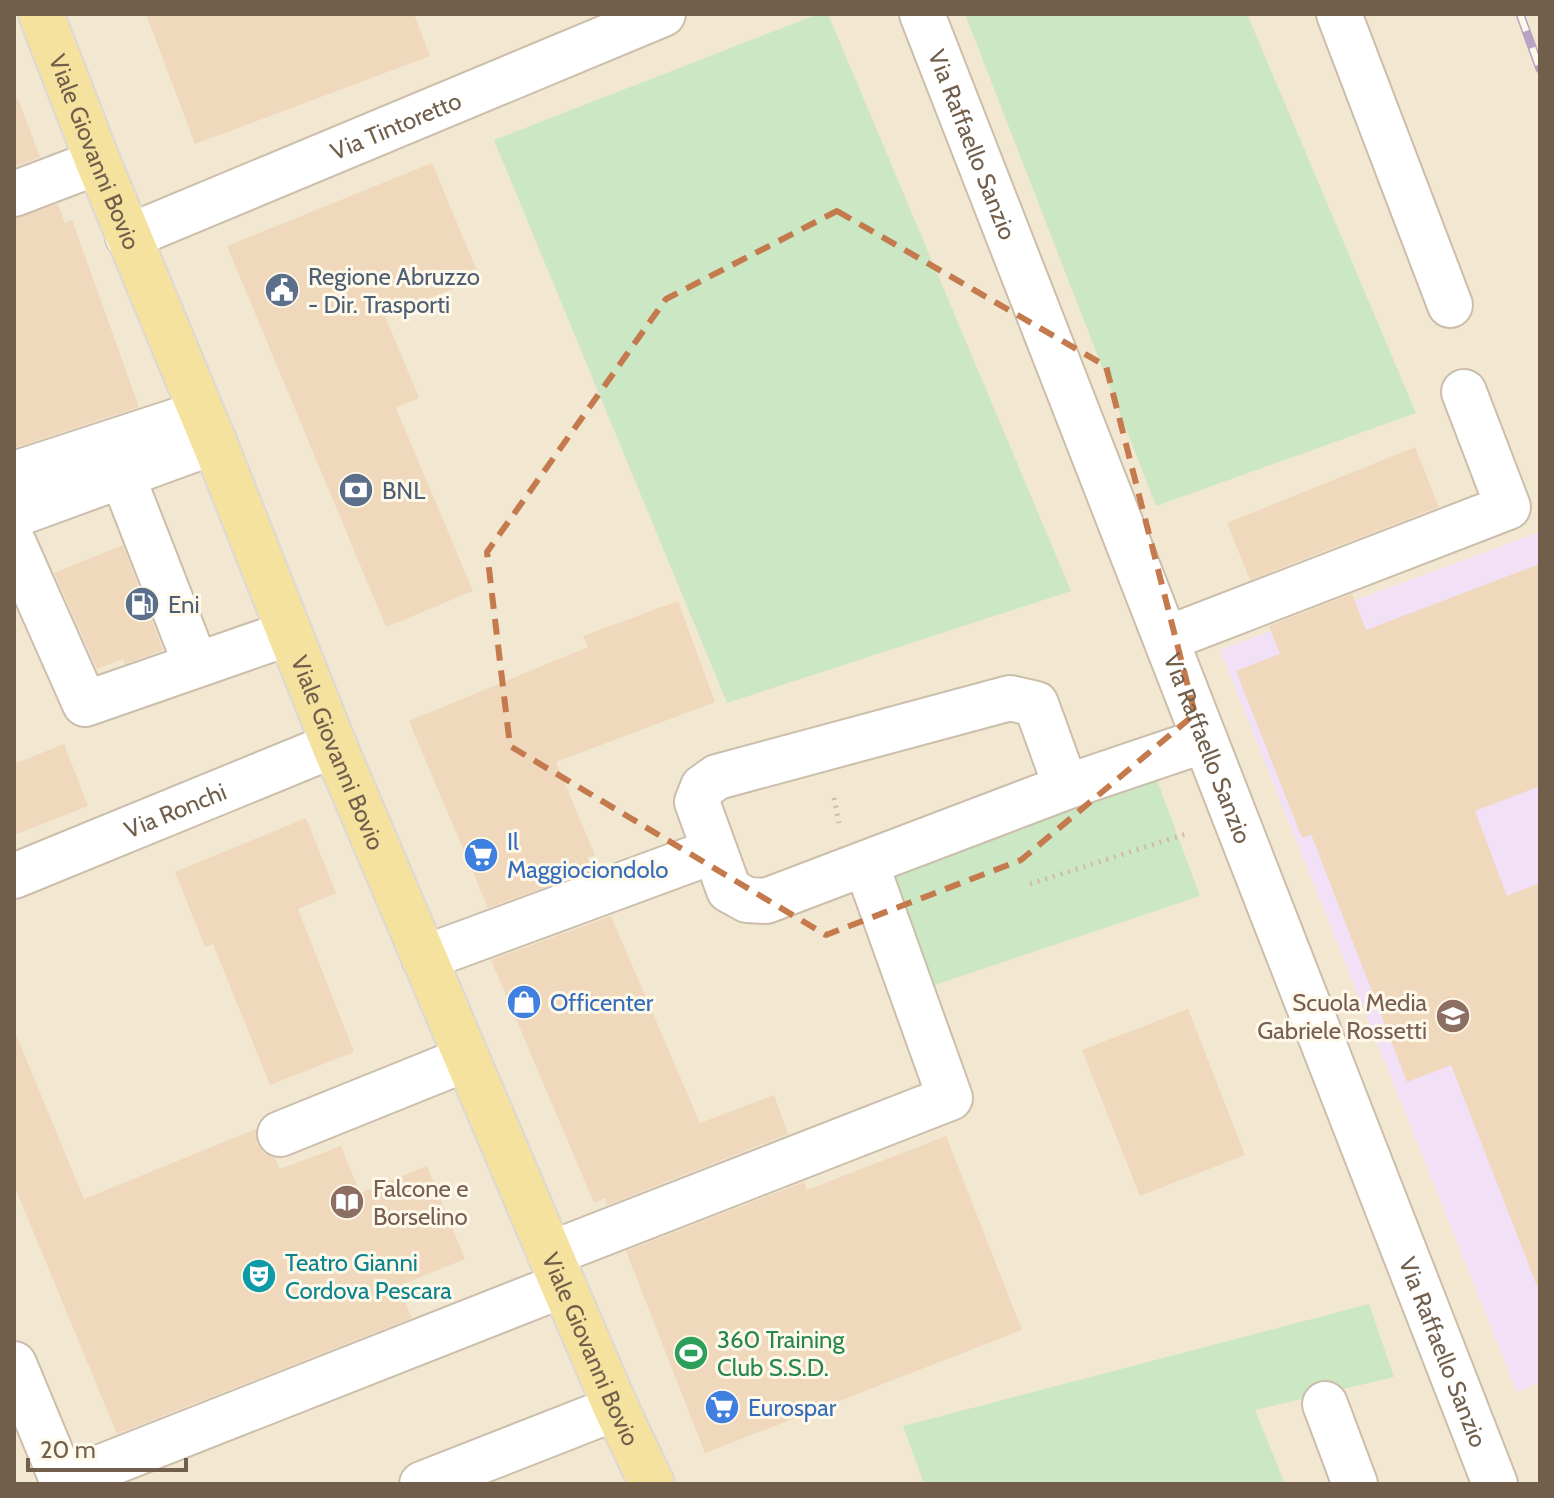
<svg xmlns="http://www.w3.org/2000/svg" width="1554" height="1498" font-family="Cabin,sans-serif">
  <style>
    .residential { fill: #f2e8d2 }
    .education { fill: #f2e0f7 }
    .green { fill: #cce7c3 }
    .building { fill: #efd8bc }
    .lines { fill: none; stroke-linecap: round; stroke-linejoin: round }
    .minor-casing { stroke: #cbbeaa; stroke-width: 48 }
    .major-casing { stroke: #ddd8d4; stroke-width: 48 }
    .path { stroke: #d3bba0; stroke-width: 5; stroke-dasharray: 2 6; stroke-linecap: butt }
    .minor { stroke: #fff; stroke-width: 44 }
    .major { stroke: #f6e29f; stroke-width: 44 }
    .rail-casing { stroke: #b9a3c3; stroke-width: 9 }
    .rail { stroke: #fef9e9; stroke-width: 6; stroke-dasharray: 18; stroke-linecap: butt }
    .marked { fill: none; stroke: #c47a4d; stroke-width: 6; stroke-dasharray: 16 10; stroke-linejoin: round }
    .labels { text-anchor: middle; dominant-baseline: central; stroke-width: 6; stroke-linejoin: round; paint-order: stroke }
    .street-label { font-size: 24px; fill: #715e4b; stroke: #fef9e9 }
    .service-label { font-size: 24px; fill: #4e5e75; stroke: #fef9e9; text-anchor: start }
    .shop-label { font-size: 24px; fill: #366cbe; stroke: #fef9e9; text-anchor: start }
    .education-label { font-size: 24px; fill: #785e54; stroke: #fef9e9; text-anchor: end }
    .culture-label { font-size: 24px; fill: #0d838f; stroke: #fef9e9; text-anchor: start }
    .leisure-label { font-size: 24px; fill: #27864d; stroke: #fef9e9; text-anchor: start }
  </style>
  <rect width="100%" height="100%" fill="#fbf5e3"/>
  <rect class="residential" x="14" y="14" width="1526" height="1470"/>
  <polygon class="education" points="1540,532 1540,1382 1517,1392 1220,650"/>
  <g class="green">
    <polygon points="818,14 828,14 1071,591 727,703 494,140"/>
    <polygon points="965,14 1247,14 1416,413 1156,506"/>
    <polygon points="1157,780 1200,896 932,986 889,871"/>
    <polygon points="1369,1304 1394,1377 1255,1410 1285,1484 924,1484 903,1426"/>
  </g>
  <g class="building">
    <polygon points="146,14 414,14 430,56 195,144"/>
    <polygon points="18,99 40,157 14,167 14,100"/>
    <polygon points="432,163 480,278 385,316 419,398 396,408 473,591 386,627 227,246"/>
    <polygon points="58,204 65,223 72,220 139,407 14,448 14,218"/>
    <polygon points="1415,447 1439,507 1250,580 1227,523"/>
    <polygon points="123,545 163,650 125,664 123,659 97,669 54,573"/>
    <polygon points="1540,564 1540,786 1475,811 1507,896 1540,883 1540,1285 1537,1286 1451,1065 1407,1082 1311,834 1302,838 1236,671 1280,654 1269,626 1352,594 1366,630"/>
    <polygon points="678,601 715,702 556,762 595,855 587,858 592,870 488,908 409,721 588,647 583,636"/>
    <polygon points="64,744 88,806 14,835 14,764"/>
    <polygon points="306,818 336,893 298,909 354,1052 270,1085 213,944 205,947 175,872"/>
    <polygon points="611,916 700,1123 774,1095 788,1134 607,1205 605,1198 594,1203 491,960"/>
    <polygon points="1188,1009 1245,1155 1140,1196 1082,1050"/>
    <polygon points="15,1032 84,1199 256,1129 257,1144 264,1153 275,1158 280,1169 341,1146 360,1193 427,1166 465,1259 398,1286 412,1318 117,1434 14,1185"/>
    <polygon points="946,1136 1022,1330 705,1453 626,1251 804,1182 807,1190"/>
  </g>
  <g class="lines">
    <g class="minor-casing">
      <g id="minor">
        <path id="s1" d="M922,14L1495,1484"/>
        <polyline points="1339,14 1450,305"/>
        <polyline points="14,194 98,162"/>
        <path id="s2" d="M128,237L663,14"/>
        <polyline points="14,474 201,413"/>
        <polyline points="122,475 196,665"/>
        <polyline points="14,515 214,442"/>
        <polyline points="14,544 85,704 289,633"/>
        <polyline points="1166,639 1508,507 1464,392"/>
        <polyline points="1066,787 1036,704 1010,698 717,777 703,787 697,802 729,890 747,900 766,901 1066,787 1205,740"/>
        <path id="s3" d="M14,876L334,745"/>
        <polyline points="424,958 714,851"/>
        <polyline points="280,1134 466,1059"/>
        <polyline points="550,1254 950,1098 866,864"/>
        <polyline points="14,1364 63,1482 563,1285"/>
        <polyline points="1325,1404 1355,1484"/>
        <polyline points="422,1484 616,1408"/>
      </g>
    </g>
    <g class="major-casing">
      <g id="major">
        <path id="s4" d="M41,14L98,162L214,442L334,745L550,1254L616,1408L652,1484"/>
      </g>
    </g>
    <g class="path">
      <polyline points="834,798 839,823"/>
      <polyline points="1030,884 1189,833"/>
    </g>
    <use href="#minor" class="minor"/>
    <use href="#major" class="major"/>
    <g class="rail-casing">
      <polyline id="rail" points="1520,14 1540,69"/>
    </g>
    <use href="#rail" class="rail"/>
  </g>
  <path class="marked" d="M837,211L1106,366L1195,714L1021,860L826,935L510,746L487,552L666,299Z"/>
  <defs>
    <g id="civic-disc" transform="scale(1.8)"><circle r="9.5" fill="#5c6f8a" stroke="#fef9e9"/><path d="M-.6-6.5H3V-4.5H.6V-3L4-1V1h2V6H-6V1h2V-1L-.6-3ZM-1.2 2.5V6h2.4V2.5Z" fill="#fff"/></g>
    <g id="bank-disc" transform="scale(1.8)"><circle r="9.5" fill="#5c6f8a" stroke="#fef9e9"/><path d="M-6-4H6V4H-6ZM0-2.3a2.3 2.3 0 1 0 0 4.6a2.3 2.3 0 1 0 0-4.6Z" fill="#fff"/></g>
    <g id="fuel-disc" transform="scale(1.8)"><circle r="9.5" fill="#5c6f8a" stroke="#fef9e9"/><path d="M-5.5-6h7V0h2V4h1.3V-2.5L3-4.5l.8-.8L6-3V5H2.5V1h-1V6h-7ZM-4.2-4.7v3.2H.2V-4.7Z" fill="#fff"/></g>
    <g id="supermarket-disc" transform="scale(1.8)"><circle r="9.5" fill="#3f7fe0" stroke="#fef9e9"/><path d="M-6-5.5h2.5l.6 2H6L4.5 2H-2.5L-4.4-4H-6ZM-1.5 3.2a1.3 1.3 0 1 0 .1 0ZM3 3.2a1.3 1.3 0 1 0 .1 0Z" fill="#fff"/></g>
    <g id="shop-disc" transform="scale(1.8)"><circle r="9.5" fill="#3f7fe0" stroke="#fef9e9"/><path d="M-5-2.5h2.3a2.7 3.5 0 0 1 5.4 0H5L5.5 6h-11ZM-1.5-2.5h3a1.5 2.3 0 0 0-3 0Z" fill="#fff"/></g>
    <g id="school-disc" transform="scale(1.8)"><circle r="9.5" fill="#8d6e63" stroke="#fef9e9"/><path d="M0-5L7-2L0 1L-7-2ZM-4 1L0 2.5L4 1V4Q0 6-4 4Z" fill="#fff"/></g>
    <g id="library-disc" transform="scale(1.8)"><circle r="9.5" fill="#8d6e63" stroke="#fef9e9"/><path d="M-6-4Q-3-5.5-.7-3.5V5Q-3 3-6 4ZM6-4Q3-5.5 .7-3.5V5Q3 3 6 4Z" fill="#fff"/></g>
    <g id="theatre-disc" transform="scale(1.8)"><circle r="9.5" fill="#0f9aa8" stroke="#fef9e9"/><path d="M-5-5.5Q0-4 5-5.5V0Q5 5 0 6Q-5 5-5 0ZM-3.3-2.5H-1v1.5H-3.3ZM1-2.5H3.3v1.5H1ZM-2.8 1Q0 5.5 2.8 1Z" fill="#fff"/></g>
    <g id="stadium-disc" transform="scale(1.8)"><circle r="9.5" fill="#2e9e5b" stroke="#fef9e9"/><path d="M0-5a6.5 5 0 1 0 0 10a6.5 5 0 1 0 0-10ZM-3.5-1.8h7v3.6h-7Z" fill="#fff"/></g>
  </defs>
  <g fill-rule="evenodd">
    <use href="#civic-disc" x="282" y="290"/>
    <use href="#bank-disc" x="356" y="490"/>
    <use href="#fuel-disc" x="142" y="604"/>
    <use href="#supermarket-disc" x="481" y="855"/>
    <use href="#shop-disc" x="524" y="1002"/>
    <use href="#school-disc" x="1453" y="1016"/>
    <use href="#library-disc" x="347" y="1202"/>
    <use href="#theatre-disc" x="259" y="1276"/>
    <use href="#stadium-disc" x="691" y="1353"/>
    <use href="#supermarket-disc" x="722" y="1407"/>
  </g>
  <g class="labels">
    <g class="street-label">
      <text stroke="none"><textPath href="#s2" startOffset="290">Via Tintoretto</textPath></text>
      <text stroke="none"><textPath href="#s1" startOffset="140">Via Raffaello Sanzio</textPath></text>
      <text stroke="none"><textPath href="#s4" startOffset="148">Viale Giovanni Bovio</textPath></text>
      <text stroke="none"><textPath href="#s1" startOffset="788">Via Raffaello Sanzio</textPath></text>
      <text stroke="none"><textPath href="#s4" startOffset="796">Viale Giovanni Bovio</textPath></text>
      <text stroke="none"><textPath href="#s3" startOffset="174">Via Ronchi</textPath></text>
      <text stroke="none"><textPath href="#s4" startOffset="1444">Viale Giovanni Bovio</textPath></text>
      <text stroke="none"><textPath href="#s1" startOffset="1436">Via Raffaello Sanzio</textPath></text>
    </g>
    <g class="service-label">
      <text x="308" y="276">Regione Abruzzo<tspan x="308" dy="28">- Dir. Trasporti</tspan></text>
      <text x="382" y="490">BNL</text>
      <text x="168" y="604">Eni</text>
    </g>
    <g class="shop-label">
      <text x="507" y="841">Il<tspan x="507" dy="28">Maggiociondolo</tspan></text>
      <text x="550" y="1002">Officenter</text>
      <text x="748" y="1407">Eurospar</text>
    </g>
    <g class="education-label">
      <text x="1427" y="1002">Scuola Media<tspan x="1427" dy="28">Gabriele Rossetti</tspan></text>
      <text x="373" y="1188" text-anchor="start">Falcone e<tspan x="373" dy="28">Borselino</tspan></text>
    </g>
    <g class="culture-label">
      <text x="285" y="1262">Teatro Gianni<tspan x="285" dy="28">Cordova Pescara</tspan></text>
    </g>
    <g class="leisure-label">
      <text x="717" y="1339">360 Training<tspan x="717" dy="28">Club S.S.D.</tspan></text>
    </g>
  </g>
  <rect width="1554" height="1498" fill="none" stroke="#715e4b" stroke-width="32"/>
  <path d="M28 1458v12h158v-12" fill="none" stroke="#715e4b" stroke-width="4"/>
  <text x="40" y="1458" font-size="24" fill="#715e4b" stroke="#fef9e9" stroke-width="6" paint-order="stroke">20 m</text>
</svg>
